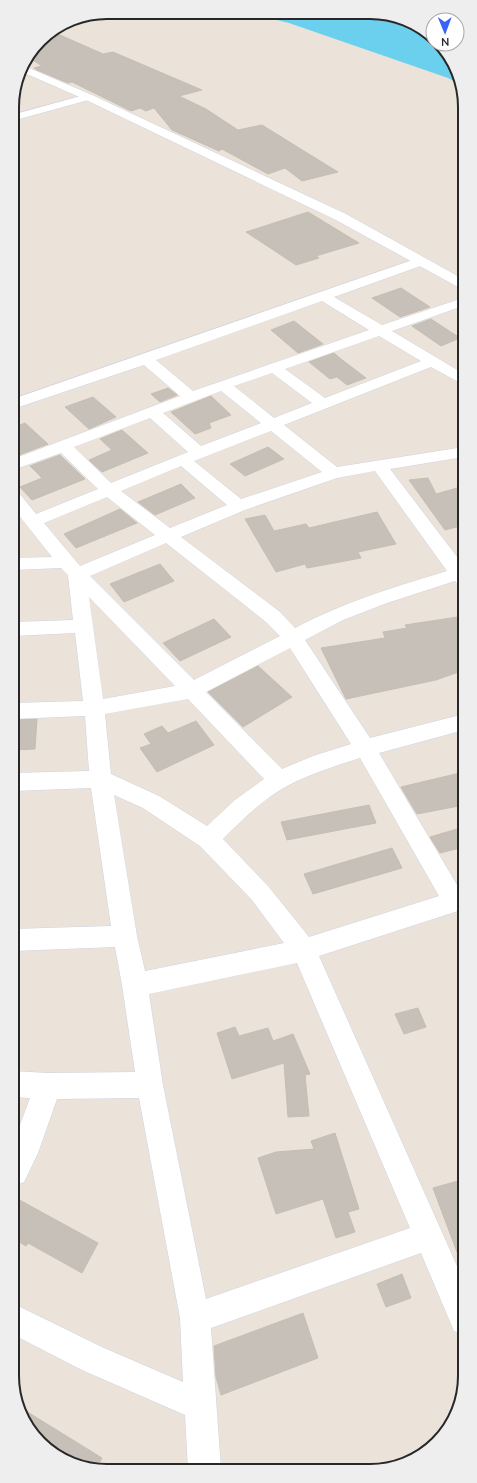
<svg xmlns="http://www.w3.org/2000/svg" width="477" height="1483" font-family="'Nunito Sans',sans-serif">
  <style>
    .water { fill: #6bd0ee }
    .building { fill: #c6c0b9; stroke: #c6beb3 }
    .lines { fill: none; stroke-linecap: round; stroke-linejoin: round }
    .street-casing { stroke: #cfd3e1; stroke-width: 1 }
    .secondary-casing { stroke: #cfd3e1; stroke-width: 1 }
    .street { fill: #fff; fill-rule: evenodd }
    .secondary { fill: #fff; fill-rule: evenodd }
    .rim { fill: none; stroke: #282828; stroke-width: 2 }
  </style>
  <rect width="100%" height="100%" fill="#ebe3d9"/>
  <polygon class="water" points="249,13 389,14 433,38 433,44 440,44 462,85 448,78 289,23"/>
  <g class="building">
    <polygon points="51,31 103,54 113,52 202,90 179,96 206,109 238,130 262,125 338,172 302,181 285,168 268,174 222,149 219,151 172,130 154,108 146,111 140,108 131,111 72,82 68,83 37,70 34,68 42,66 28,57 44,36"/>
    <polygon points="308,212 359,243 316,256 319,258 296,265 246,232"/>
    <polygon points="401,288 430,307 400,317 372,298"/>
    <polygon points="431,319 460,338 441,346 412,326"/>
    <polygon points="294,321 323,344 298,353 271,330"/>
    <polygon points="334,353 341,359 366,378 347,385 337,377 330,379 309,362"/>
    <polygon points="168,388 177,395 160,402 151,394"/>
    <polygon points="211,396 231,415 209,423 211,428 195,434 171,412"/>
    <polygon points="93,397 116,417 89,429 65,407"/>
    <polygon points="25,423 48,444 19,455 13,449 13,428"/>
    <polygon points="122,430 148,453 102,472 89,460 112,450 100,439"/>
    <polygon points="268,447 284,459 245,476 230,464"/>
    <polygon points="60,455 85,479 32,500 20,487 42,478 30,466"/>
    <polygon points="428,478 436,494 464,486 464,525 445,530 409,480"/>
    <polygon points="181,484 195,498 155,515 138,502"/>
    <polygon points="120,509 137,523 76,548 64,534"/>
    <polygon points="377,512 396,544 358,552 361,558 307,568 305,564 276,572 245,519 265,515 274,531 306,524 309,528"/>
    <polygon points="160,564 174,581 124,602 110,584"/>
    <polygon points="464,616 464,670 436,680 346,699 321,648 385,638 383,632 407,628 405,625"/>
    <polygon points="214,619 231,637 180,661 163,643"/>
    <polygon points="258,666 292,697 243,727 208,692"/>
    <polygon points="37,719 35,749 13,750 13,720"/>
    <polygon points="196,721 214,745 157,772 140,748 151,744 144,734 162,726 168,733"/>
    <polygon points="464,772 464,805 417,814 401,787"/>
    <polygon points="369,805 376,823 287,840 281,822"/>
    <polygon points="464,827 464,847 440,853 430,837"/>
    <polygon points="392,848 402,868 313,894 304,874"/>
    <polygon points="418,1008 426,1027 404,1034 395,1014"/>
    <polygon points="235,1027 239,1036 268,1028 273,1041 293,1034 310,1074 305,1075 309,1116 288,1117 284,1063 232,1079 217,1033"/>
    <polygon points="335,1133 359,1209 348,1212 355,1232 336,1238 323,1199 276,1214 258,1158 276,1152 314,1149 311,1141"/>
    <polygon points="465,1179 465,1268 463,1268 433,1188"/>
    <polygon points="14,1197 98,1243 82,1273 28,1243 26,1246 14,1239"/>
    <polygon points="402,1274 411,1298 386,1307 377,1284"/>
    <polygon points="303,1313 318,1358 221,1395 216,1377 214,1346"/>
    <polygon points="21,1408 102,1458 96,1469 88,1469 40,1443"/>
  </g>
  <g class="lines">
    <g class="street-casing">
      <g id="street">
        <polygon points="88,94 93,97 92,99 12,121 12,115"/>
        <path d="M421,257L428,261L426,264L334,297L382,325L463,298V306L392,331L464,374V385L431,367L284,425L337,467L464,447V457L390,469L464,566V587L458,585L455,581L387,603L343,620L305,640L370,738L464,714V730L379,753L460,890L464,889V909L319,956L465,1284V1335L454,1331L421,1253L211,1328L221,1469H188L185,1415L82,1370L14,1335V1304L104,1348L183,1382L180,1318L139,1098L57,1099L38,1153L24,1182L14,1186L13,1144L30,1098L13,1097V1071L48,1073L135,1072L122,985L115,947L13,951V929L111,926L91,788L13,791V773L89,771L85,716L13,719V703L83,701L75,633L13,636V622L73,620L68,575L61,568L13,570V558L52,557L13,508V492L19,493L36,514L98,489L61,453L13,470V459L180,396L144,365L13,409V399ZM322,301L369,330L193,391L156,360ZM379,336L421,361L325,398L285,369ZM272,373L312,403L274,418L234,386ZM221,391L261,423L201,446L163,413ZM150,418L188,452L111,483L74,447ZM271,431L322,472L241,499L194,461ZM181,466L227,505L170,528L121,491ZM375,471L447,571C394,587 344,602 295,628L280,612L181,537L245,510L337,478ZM107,497L155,535L80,566L44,523ZM166,543L266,622L280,636L194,680L90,576ZM89,597L175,686L103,699ZM290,648L351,744L313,756L282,769L206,692ZM188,699L264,779L235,800L207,826L159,796L111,774L105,714ZM360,758L439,896L309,937L268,886L223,839C242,820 263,799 287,786C310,774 335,766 360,758ZM114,795L143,808L200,846L252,900L284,943L145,971L137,936ZM297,963L410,1228L206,1299L163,1085L149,994Z"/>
      </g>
    </g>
    <g class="secondary-casing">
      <polygon id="secondary" points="22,65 92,95 346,214 463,279 463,288 458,287 336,220 84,99 20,71"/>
    </g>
    <use href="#street" class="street"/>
    <use href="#secondary" class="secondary"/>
  </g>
  <path d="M0 0H477V1483H0ZM107 19H370A88 88 0 0 1 458 107V1376A88 88 0 0 1 370 1464H107A88 88 0 0 1 19 1376V107A88 88 0 0 1 107 19Z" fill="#eee" fill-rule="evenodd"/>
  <path class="rim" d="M107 19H370A88 88 0 0 1 458 107V1376A88 88 0 0 1 370 1464H107A88 88 0 0 1 19 1376V107A88 88 0 0 1 107 19Z"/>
  <g transform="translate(445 32) rotate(179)"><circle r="19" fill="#ffffff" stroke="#a9a9a9"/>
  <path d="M0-3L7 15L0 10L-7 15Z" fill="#3863f9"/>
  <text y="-6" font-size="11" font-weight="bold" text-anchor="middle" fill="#282828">N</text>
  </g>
</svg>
